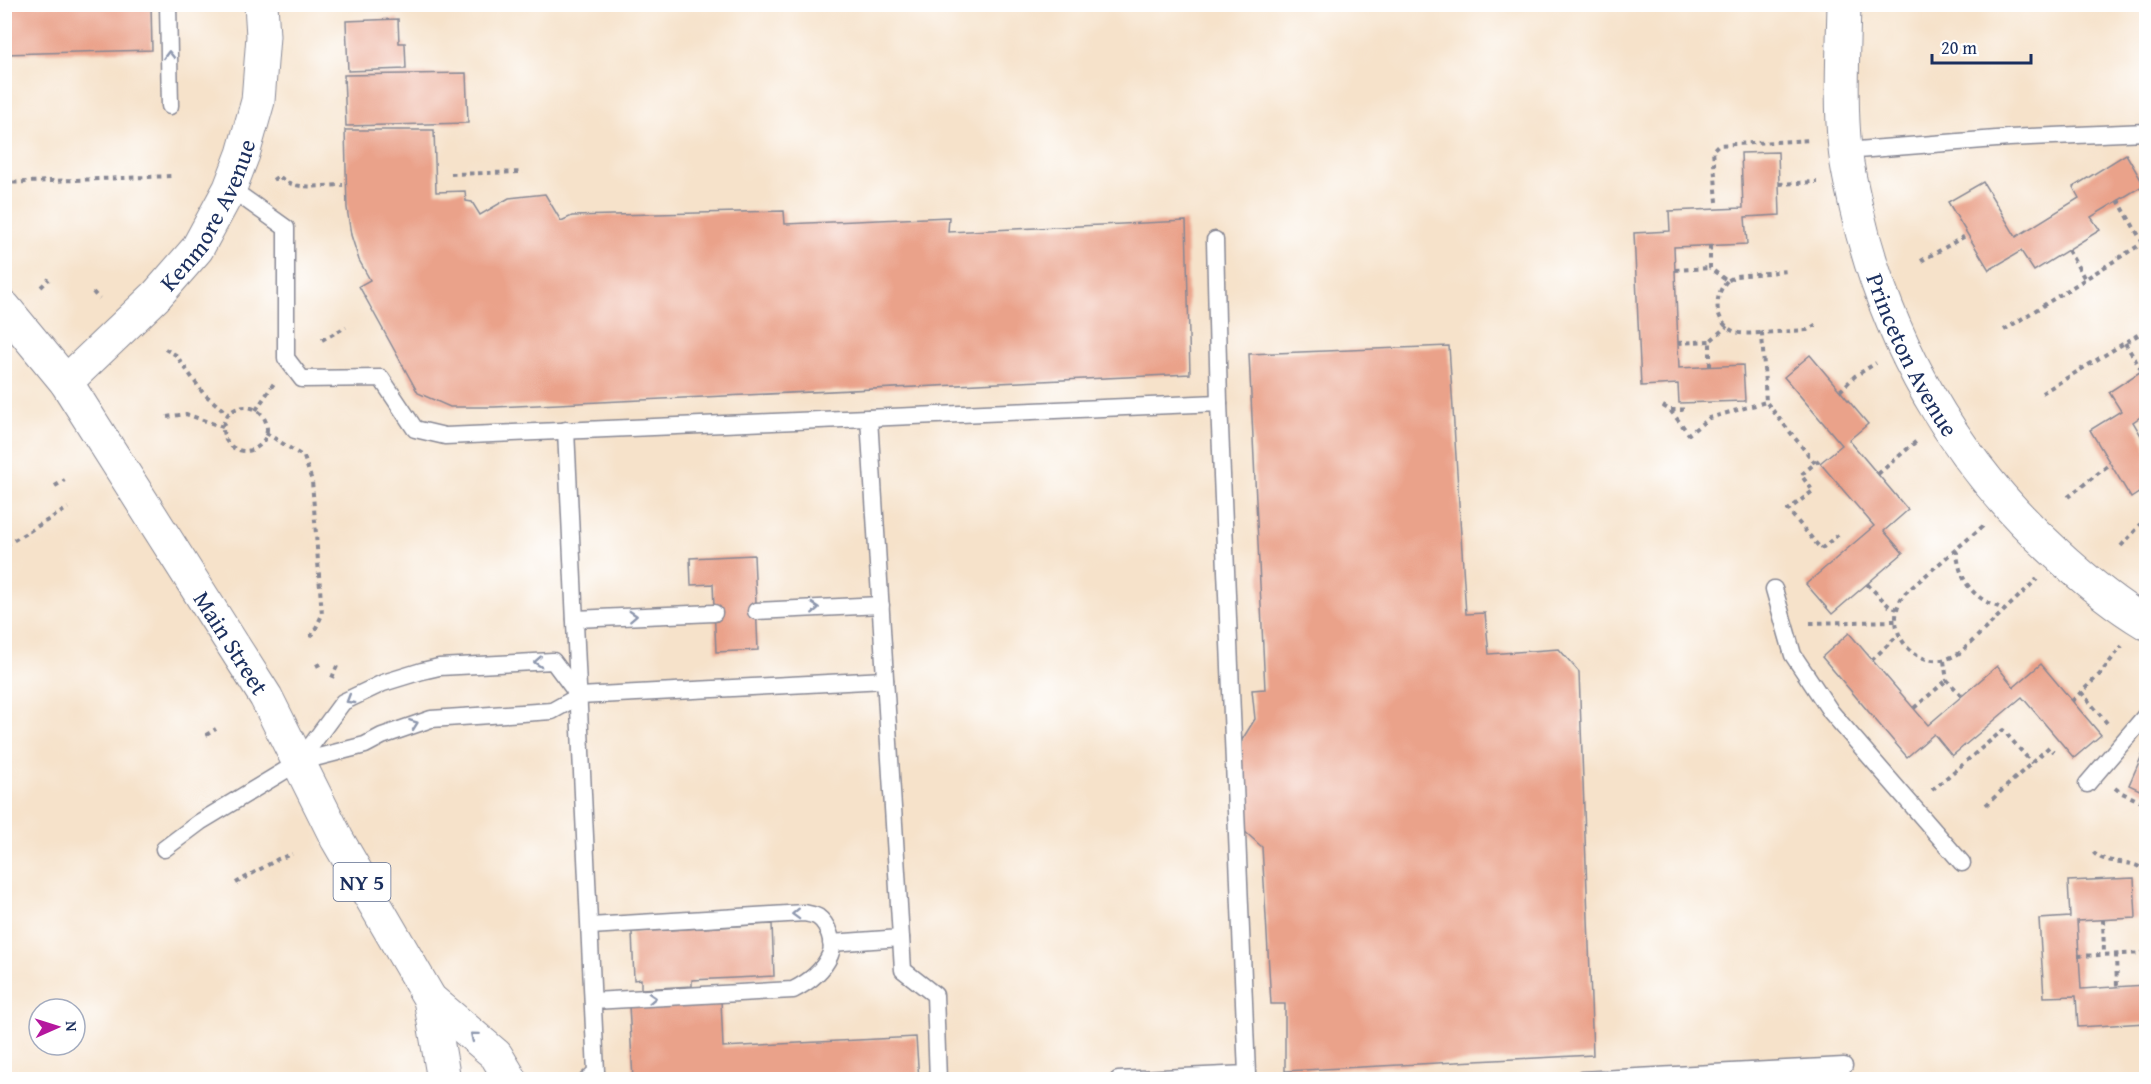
<svg xmlns="http://www.w3.org/2000/svg" width="2151" height="1084" font-family="'Gentium Book Plus',serif">
  <style>
    .building { fill: #eaa28a }
    .lines { fill: none; stroke-linecap: round; stroke-linejoin: round }
    .lane-casing { stroke: #888894; stroke-width: 19 }
    .street-casing { stroke: #888894; stroke-width: 35 }
    .secondary-casing { stroke: #888894; stroke-width: 35 }
    .primary-casing { stroke: #888894; stroke-width: 35 }
    .path { stroke: #888894; stroke-width: 4; stroke-dasharray: 4.5 4.5; stroke-linecap: butt }
    .lane { stroke: #fff; stroke-width: 16 }
    .street { stroke: #fff; stroke-width: 33 }
    .secondary { stroke: #fff; stroke-width: 33 }
    .primary { stroke: #fff; stroke-width: 33 }
    .oneway { stroke: #8d97ae }
    .labels { text-anchor: middle; dominant-baseline: central; stroke-width: 6; stroke-linejoin: round; paint-order: stroke }
    .shield { fill: #fff; stroke: #5f6d8e; stroke-width: 1.5 }
    .shield-label { font-size: 22px; font-weight: bold; fill: #1b2f5e }
    .street-label { font-size: 24px; fill: #1b2f5e; stroke: #fff }
  </style>
  <rect width="100%" height="100%" fill="#fff"/>
  <filter id="ink" filterUnits="userSpaceOnUse"><feTurbulence type="fractalNoise" baseFrequency=".0167" numOctaves="2"/><feDisplacementMap in="SourceGraphic" scale="12" xChannelSelector="R" yChannelSelector="G"/><feConvolveMatrix kernelMatrix="1 2 1 2 8 2 1 2 1" color-interpolation-filters="sRGB"/></filter>
  <filter id="wash" filterUnits="userSpaceOnUse"><feTurbulence type="fractalNoise" baseFrequency=".008" numOctaves="4" result="noise"/><feDisplacementMap in="SourceGraphic" scale="24" xChannelSelector="R" yChannelSelector="G"/><feGaussianBlur stdDeviation="1.35" result="paint"/><feColorMatrix in="noise" values="0 0 0 0 0 0 0 0 0 0 0 0 0 0 0 0 0 1.4 0 .05"/><feComposite in="paint" operator="in"/></filter>
  <g filter="url(#wash)">
    <rect width="100%" height="100%" fill="#f6e2ca"/>
    <g id="blocks">
      <g class="building">
        <polygon points="4,5 151,5 152,50 4,54"/>
        <polygon points="398,19 399,43 405,43 406,69 348,71 346,21"/>
        <polygon points="466,73 468,123 346,126 344,75"/>
        <polygon points="345,130 434,130 436,192 465,191 466,201 472,202 480,215 509,198 545,194 561,221 572,216 784,211 785,224 949,217 948,232 1186,221 1190,374 494,407 450,407 418,393 359,286 370,280 359,260 351,235 347,208"/>
        <polygon points="1778,152 1780,215 1745,217 1747,244 1674,247 1679,368 1743,365 1745,401 1679,403 1678,384 1641,386 1634,233 1670,231 1669,211 1743,208 1741,153"/>
        <polygon points="2126,154 2144,185 2091,217 2100,230 2034,271 2021,251 1989,270 1948,202 1983,182 2016,237 2079,198 2073,187"/>
        <polygon points="1449,346 1466,614 1485,613 1489,654 1559,649 1579,672 1593,1055 1285,1071 1285,1004 1271,1004 1262,847 1242,829 1240,743 1255,719 1252,690 1265,689 1249,354"/>
        <polygon points="1810,355 1868,424 1849,440 1908,510 1884,531 1903,553 1832,614 1806,584 1874,526 1820,463 1842,445 1784,377"/>
        <polygon points="2146,368 2146,413 2133,422 2146,444 2146,488 2131,498 2090,430 2121,411 2109,392"/>
        <polygon points="754,555 758,650 716,652 713,584 691,585 690,558"/>
        <polygon points="1849,633 1928,725 1997,666 2014,687 2041,664 2101,735 2074,758 2022,697 1952,756 1934,734 1907,757 1822,657"/>
        <polygon points="2146,746 2146,793 2129,785"/>
        <polygon points="2134,878 2136,918 2077,921 2081,989 2146,985 2146,1023 2078,1027 2076,996 2044,997 2039,919 2070,917 2068,881"/>
        <polygon points="772,924 774,976 692,980 692,986 641,989 641,979 634,980 632,932"/>
        <polygon points="721,1000 723,1047 916,1037 919,1080 633,1080 629,1005"/>
      </g>
    </g>
  </g>
  <g filter="url(#ink)">
    <use href="#blocks" fill-opacity="0" stroke="#888894" stroke-width="1.5"/>
    <g class="lines">
      <g class="lane-casing">
        <g id="lane">
          <polyline points="168,4 170,106"/>
          <polyline points="1845,151 2009,138 2146,132"/>
          <polyline points="230,188 286,228 286,358 302,379 381,378 415,429 445,436 1219,403 1247,1074 1118,1080"/>
          <polyline points="1215,240 1219,403"/>
          <polyline points="869,418 903,970 935,995 938,1080"/>
          <polyline points="566,430 596,1072 587,1080"/>
          <polyline points="1774,589 1793,655 1831,712 1962,863"/>
          <polyline points="756,611 881,605"/>
          <polyline points="575,619 714,613"/>
          <polyline points="299,762 343,702 383,683 422,671 439,667 553,661 579,696"/>
          <polyline points="2087,784 2146,715"/>
          <polyline points="164,849 200,822 299,762 365,745 382,736 431,719 552,711 579,696 885,680"/>
          <path d="M590,926L804,913C808,914 815,915 818,917C828,924 835,944 830,955C823,971 807,983 793,990L593,1001"/>
          <polyline points="831,943 901,938"/>
          <polyline points="1581,1080 1844,1066"/>
        </g>
      </g>
      <g class="street-casing">
        <g id="street">
          <path id="s1" d="M1844,4C1843,53 1840,102 1845,149C1847,169 1852,188 1856,207C1886,341 1955,462 2057,554C2084,579 2114,604 2146,623"/>
        </g>
      </g>
      <g class="secondary-casing">
        <g id="secondary">
          <path id="s2" d="M66,382L156,296L197,249L230,188L243,154L258,101L263,36L261,4"/>
        </g>
      </g>
      <g class="primary-casing">
        <g id="primary">
          <path id="s3" d="M4,307L66,382L266,697L337,839L430,999L496,1055L511,1080"/>
          <polyline points="430,999 444,1080"/>
        </g>
      </g>
      <g class="path">
        <polyline points="451,174 523,172"/>
        <path d="M273,180L279,176C294,192 322,185 343,185"/>
        <polyline points="4,183 171,176"/>
        <polyline points="1779,184 1817,182"/>
        <polyline points="2118,200 2143,243"/>
        <polyline points="1717,202 1713,150 1718,145 1811,140"/>
        <polyline points="1710,246 1710,268 1727,281 1736,276 1787,271"/>
        <polyline points="2068,250 2085,279"/>
        <polyline points="1921,261 1967,235"/>
        <polyline points="1675,270 1710,268"/>
        <path d="M1727,281C1713,296 1714,321 1733,331C1741,335 1753,333 1762,333"/>
        <polyline points="41,287 49,279"/>
        <polyline points="93,292 99,299"/>
        <polyline points="2004,330 2146,241"/>
        <polyline points="322,340 346,327"/>
        <polyline points="1678,343 1710,341"/>
        <polyline points="2125,343 2142,371"/>
        <polyline points="165,349 176,355 203,393 228,414"/>
        <polyline points="1710,366 1710,341 1727,326"/>
        <polyline points="1840,391 1855,376 1876,363"/>
        <polyline points="2042,393 2146,330"/>
        <polyline points="1663,406 1670,410 1689,434 1709,418 1766,402"/>
        <circle cx="245" cy="429" r="22"/>
        <polyline points="256,410 274,383"/>
        <polyline points="1671,410 1682,410 1682,404"/>
        <polyline points="167,417 186,414 223,427"/>
        <polyline points="266,433 304,457 312,481 322,615 313,634 309,637"/>
        <polyline points="1819,460 1801,475 1813,491 1788,510 1821,549 1840,533"/>
        <polyline points="1815,463 1766,402 1762,333 1807,330 1817,324"/>
        <polyline points="1878,474 1919,439"/>
        <polyline points="55,486 65,480"/>
        <polyline points="2068,497 2110,464"/>
        <path d="M1983,526L1904,594C1878,631 1920,680 1961,652L2037,579"/>
        <polyline points="6,545 68,508"/>
        <polyline points="2121,546 2146,519"/>
        <path d="M1955,550L1957,553C1959,574 1967,591 1987,602C1992,605 1999,606 2004,610"/>
        <polyline points="1867,584 1889,606 1897,609"/>
        <polyline points="1810,623 1896,621"/>
        <polyline points="1872,660 1899,634"/>
        <polyline points="1944,661 1947,680 1962,696"/>
        <polyline points="316,666 324,662"/>
        <polyline points="332,678 337,666"/>
        <polyline points="2081,692 2107,723"/>
        <polyline points="2072,701 2100,674 2122,646"/>
        <polyline points="1914,708 1947,680"/>
        <polyline points="206,735 216,729"/>
        <polyline points="2115,788 2120,792 2146,804"/>
        <polyline points="1932,790 2003,730 2032,763"/>
        <polyline points="1986,805 2049,747 2053,752"/>
        <path d="M2093,852C2106,867 2136,857 2146,873"/>
        <polyline points="236,883 278,859 292,854"/>
        <polyline points="2103,919 2104,955"/>
        <polyline points="2116,954 2117,987"/>
        <polyline points="2078,956 2146,953"/>
      </g>
      <use href="#lane" class="lane"/>
      <use href="#street" class="street"/>
      <use href="#secondary" class="secondary"/>
      <use href="#primary" class="primary"/>
    </g>
    <defs><path id="oneway-chevron" d="M-2-3.5L2.5 0L-2 3.5" fill="none" stroke-width="1.6" stroke-linecap="round" stroke-linejoin="round" transform="scale(1.5)"/></defs>
    <g class="oneway">
      <use href="#oneway-chevron" transform="translate(169 55) rotate(-91)"/>
      <use href="#oneway-chevron" transform="translate(815 608) rotate(-3)"/>
      <use href="#oneway-chevron" transform="translate(633 616) rotate(-3)"/>
      <use href="#oneway-chevron" transform="translate(538 662) rotate(177)"/>
      <use href="#oneway-chevron" transform="translate(350 700) rotate(149)"/>
      <use href="#oneway-chevron" transform="translate(414 724) rotate(-20)"/>
      <use href="#oneway-chevron" transform="translate(796 914) rotate(178)"/>
      <use href="#oneway-chevron" transform="translate(652 998) rotate(-3)"/>
      <use href="#oneway-chevron" transform="translate(474 1036) rotate(-140)"/>
    </g>
  </g>
  <g class="labels">
    <rect class="shield" x="333.5" y="863" width="57" height="38" rx="4.5"/>
    <g class="shield-label">
      <text x="362" y="882">NY 5</text>
    </g>
    <g class="street-label">
      <text stroke="none"><textPath href="#s2" startOffset="222">Kenmore Avenue</textPath></text>
      <text stroke="none"><textPath href="#s1" startOffset="363">Princeton Avenue</textPath></text>
      <text stroke="none"><textPath href="#s3" startOffset="406">Main Street</textPath></text>
    </g>
  </g>
  <rect width="2151" height="1084" fill="none" stroke="#fff" stroke-width="24"/>
  <g transform="translate(57 1027) rotate(87)"><circle r="28" fill="#ffffff" stroke="#a4acbf" stroke-width="1.5"/>
  <path d="M0-4.5L10 22L0 15L-10 22Z" fill="#b5179e"/>
  <text y="-9" font-size="16" font-weight="bold" text-anchor="middle" fill="#1b2f5e">N</text>
  </g>
  <path d="M1932 54v9h99v-9" fill="none" stroke="#1b2f5e" stroke-width="3"/>
  <text x="1941" y="54" font-size="18" fill="#1b2f5e" stroke="#ffffff" stroke-width="4.5" paint-order="stroke">20 m</text>
</svg>
